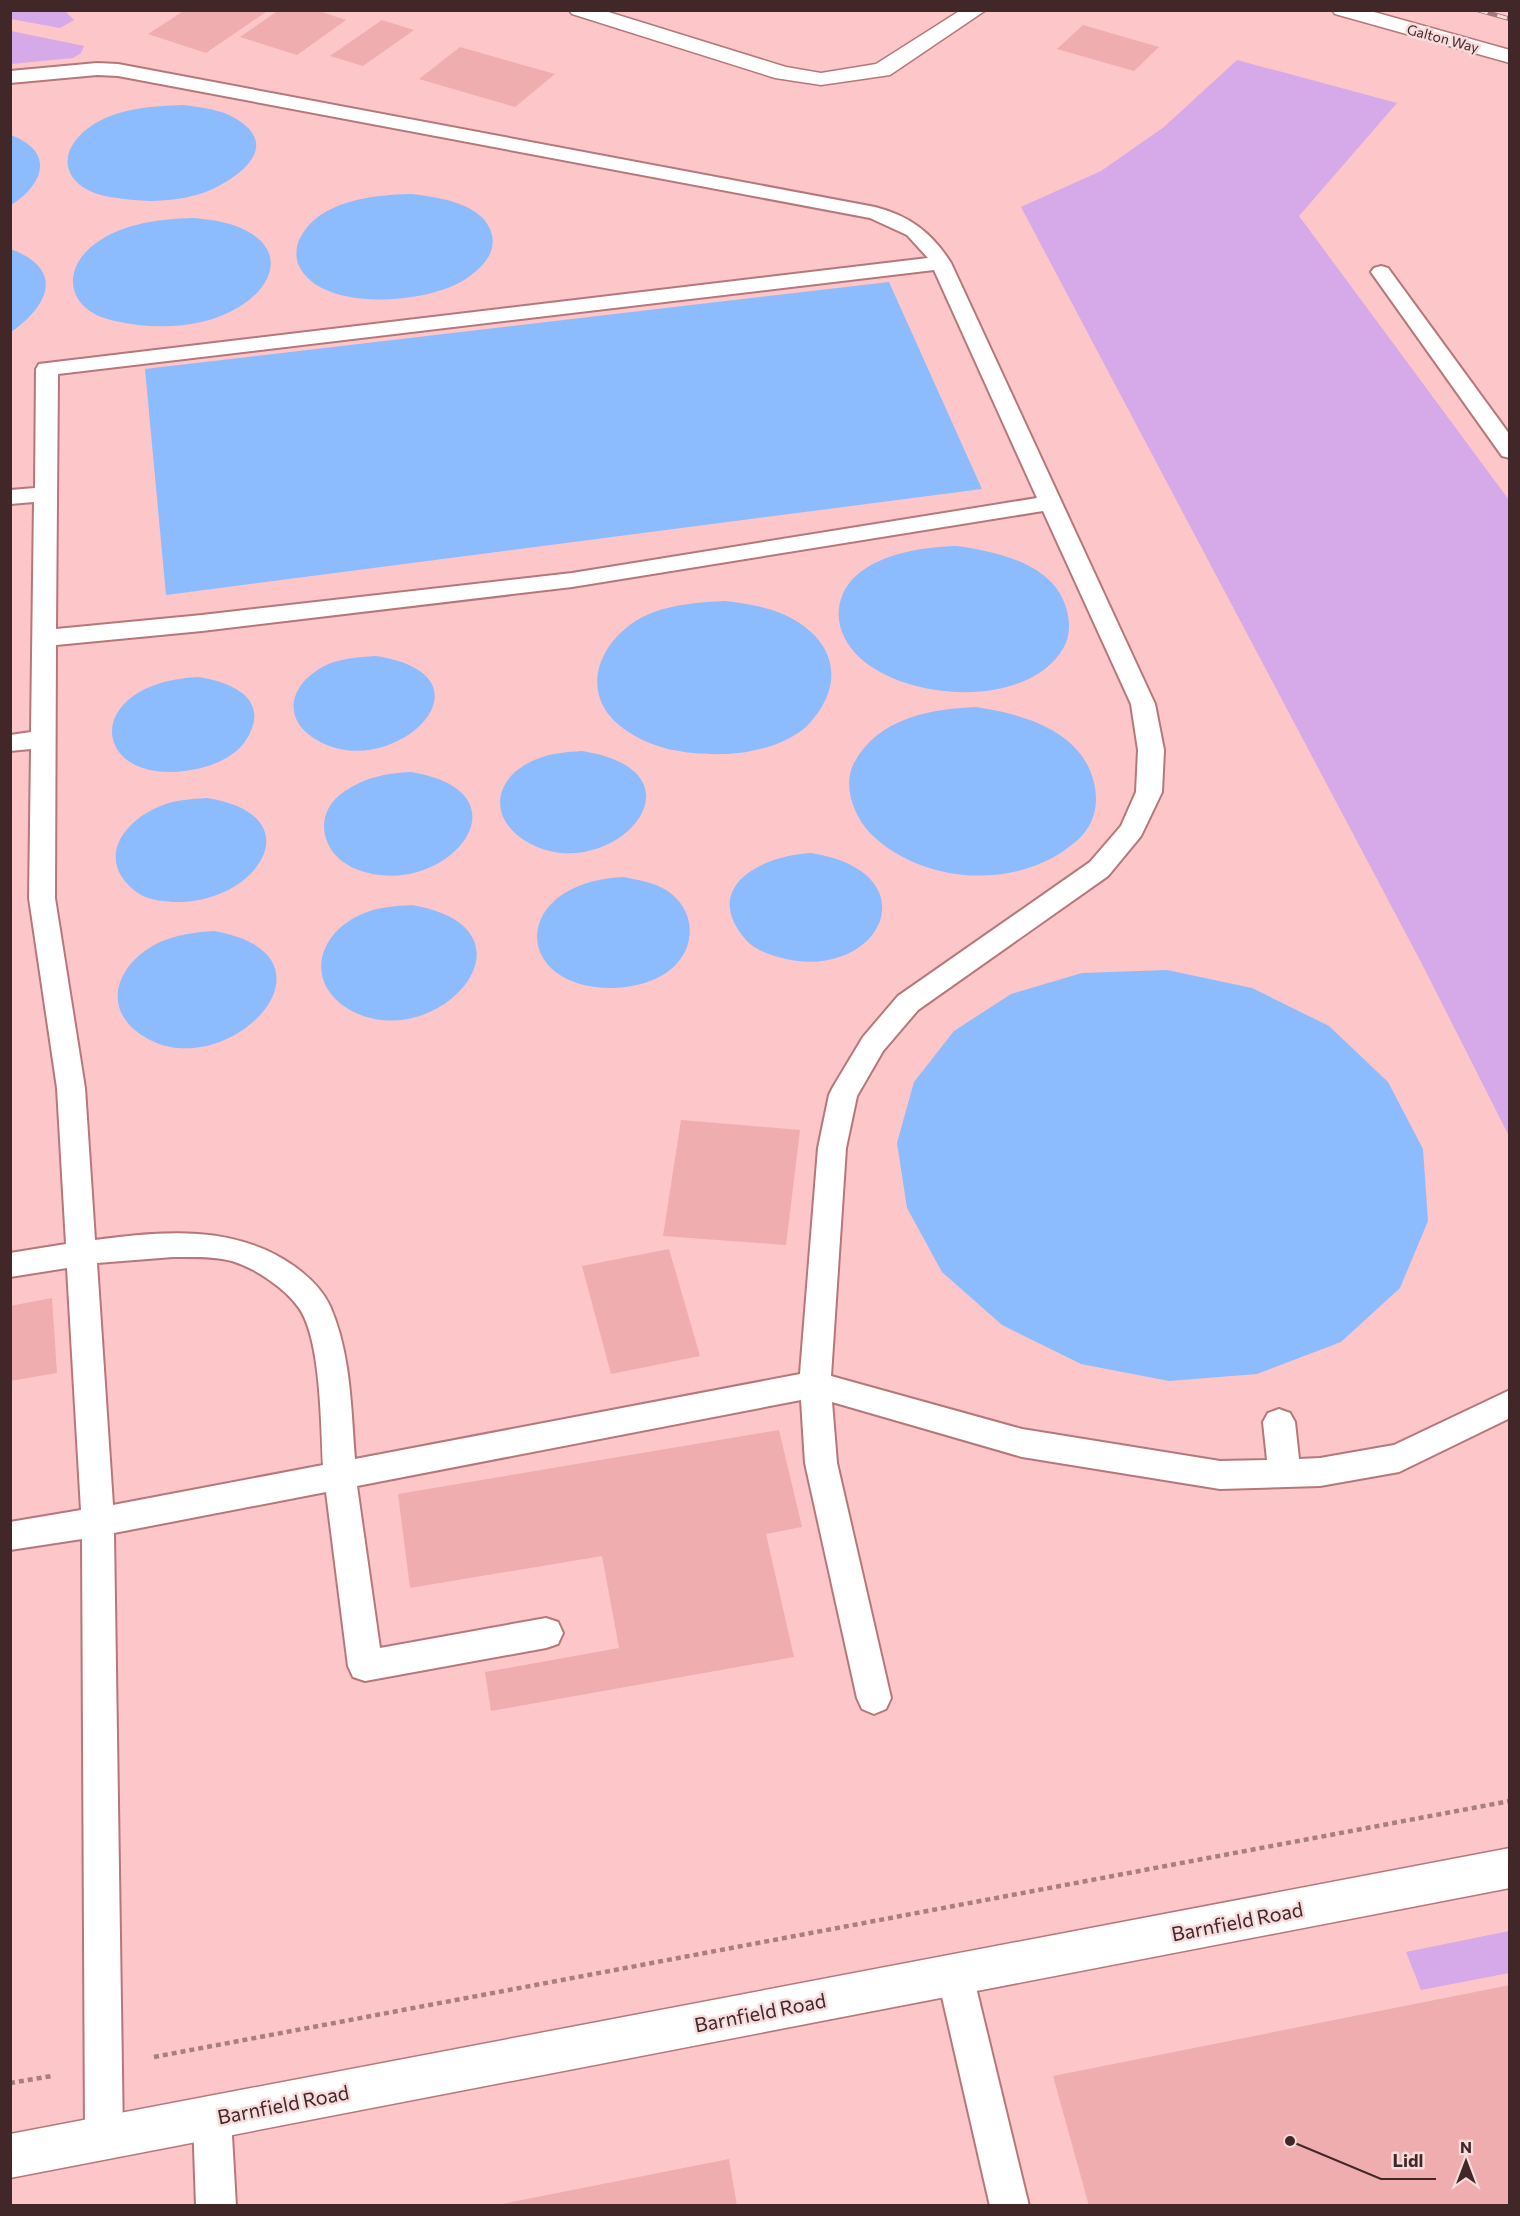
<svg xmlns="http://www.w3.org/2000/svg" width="1520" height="2216" font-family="Commissioner,sans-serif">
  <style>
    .green { fill: #d6a9e9 }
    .water { fill: #8cbcfd }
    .building { fill: #f0adb0 }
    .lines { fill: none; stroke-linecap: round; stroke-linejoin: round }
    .service-casing { stroke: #b6777a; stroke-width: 4 }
    .minor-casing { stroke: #b6777a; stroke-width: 3 }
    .path { stroke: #a87e7f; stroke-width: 4.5; stroke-dasharray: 5 4; stroke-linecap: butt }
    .service { fill: #fff; fill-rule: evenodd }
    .minor { fill: #fff; fill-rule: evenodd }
    .rail-casing { stroke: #a2797b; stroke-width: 4.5 }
    .rail { stroke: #f8dbdc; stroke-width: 3; stroke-dasharray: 10; stroke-linecap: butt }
    .labels { text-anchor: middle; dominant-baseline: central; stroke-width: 5; stroke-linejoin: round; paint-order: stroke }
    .far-street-label { font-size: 14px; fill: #412728; stroke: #f8dbdc }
    .near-street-label { font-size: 20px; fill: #412728; stroke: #f8dbdc }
    .leader { fill: none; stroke: #412728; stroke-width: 2 }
    .callout-dot { fill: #412728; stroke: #f8dbdc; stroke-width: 2 }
    .callout-label { font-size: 18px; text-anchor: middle; font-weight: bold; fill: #412728; stroke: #f8dbdc; stroke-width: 5; stroke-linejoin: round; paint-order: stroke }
  </style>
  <rect width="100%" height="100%" fill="#fdc6c8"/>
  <g class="green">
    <polygon points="10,11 65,11 74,20 60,28 11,19"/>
    <polygon points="11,31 84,46 81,53 73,58 11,64"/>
    <polygon points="1237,60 1397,103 1299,216 1509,500 1509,1136 1422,964 1021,207 1101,171 1164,127"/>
    <polygon points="1509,1931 1509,1973 1421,1990 1406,1952"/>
  </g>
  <g class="water">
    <path d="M183,105C205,108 229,110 246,126C280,156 220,189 196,195C167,203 139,202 110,197C62,189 52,151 94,124C120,108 153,106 183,105Z"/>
    <path d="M11,135C55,152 44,184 11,205Z"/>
    <path d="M411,194C437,197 485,203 492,235C496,253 483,266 470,276C435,304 322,314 299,266C295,257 296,248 299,240C318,200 373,195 411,194Z"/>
    <path d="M194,218C212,220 231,222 247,231C287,253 271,288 239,307C203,329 155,330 115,321C64,311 59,265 102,239C130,222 163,219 194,218Z"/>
    <path d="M11,249C65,270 49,305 11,332Z"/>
    <polygon points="889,282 982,489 166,595 145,369"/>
    <path d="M957,546C998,552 1056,564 1067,611C1070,623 1070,636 1064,647C1029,710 905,701 859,657C843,642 833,619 842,596C859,555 920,547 957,546Z"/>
    <path d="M725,601C748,604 771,607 791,618C839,644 844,688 807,726C788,744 753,753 727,754C691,755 657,751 627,731C571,694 602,631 654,612C677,604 701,602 725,601Z"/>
    <path d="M376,656C505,676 392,785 317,740C276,716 294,678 331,663C346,658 361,657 376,656Z"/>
    <path d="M198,677C232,682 272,699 246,740C237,755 217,764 201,768C90,794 76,683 198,677Z"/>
    <path d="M976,707C1022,714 1082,730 1094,783C1097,795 1097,810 1091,822C1085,836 1071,846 1059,854C1002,889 918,881 870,833C854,816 842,786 854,763C878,718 930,709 976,707Z"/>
    <path d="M582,751C716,772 611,888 529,843C486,819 493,776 537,759C552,753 566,752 582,751Z"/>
    <path d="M411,772C538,793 442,904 356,869C321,855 311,813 345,791C366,777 387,773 411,772Z"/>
    <path d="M207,798C314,815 259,902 177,902C166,902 151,900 141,895C96,866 117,825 158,807C173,800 191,799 207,798Z"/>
    <path d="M811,853C932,872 882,980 786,959C772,956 756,951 746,940C699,886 764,855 811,853Z"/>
    <path d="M623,877C638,880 653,882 666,890C696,909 698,948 670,970C655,982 634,987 614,988C512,990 508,883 623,877Z"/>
    <path d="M412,905C550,929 437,1056 352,1011C304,985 316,934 362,914C378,907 395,906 412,905Z"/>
    <path d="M214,931C355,956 225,1089 143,1036C96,1006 121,957 165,940C181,934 197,932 214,931Z"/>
    <polygon points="1167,970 1252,988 1329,1026 1388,1082 1423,1149 1428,1221 1400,1288 1341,1342 1257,1374 1169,1381 1081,1364 1002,1325 942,1272 907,1208 897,1143 914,1082 954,1031 1011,994 1082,973"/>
  </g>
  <g class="building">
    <polygon points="185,10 269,10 206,53 148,34"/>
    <polygon points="279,10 316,10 346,20 297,55 240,37"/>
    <polygon points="382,20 414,30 363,66 330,56"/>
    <polygon points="1083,25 1159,47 1134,71 1057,49"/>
    <polygon points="460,47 555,74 515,107 419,79"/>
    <polygon points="681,1120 800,1130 786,1245 663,1236"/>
    <polygon points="669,1249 700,1356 611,1374 582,1266"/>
    <polygon points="52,1298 57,1373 10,1381 10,1306"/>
    <polygon points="779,1430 802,1527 766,1534 794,1657 491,1711 485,1672 619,1648 602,1556 410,1588 398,1494"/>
    <polygon points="1510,1985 1510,2206 1089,2206 1053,2076"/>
    <polygon points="729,2159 737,2206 502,2206 502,2204"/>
  </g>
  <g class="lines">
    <g class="service-casing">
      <g id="service">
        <path d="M97,63L118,64L875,207C910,216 932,233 951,263L1155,704L1164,750L1162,792L1141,836L1108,876L918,1010L883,1051L857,1096L846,1148L831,1376L1022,1429L1220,1461L1267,1460L1263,1422L1268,1413L1279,1409L1290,1413L1295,1422L1299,1459L1320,1458L1394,1445L1510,1390V1418L1399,1472L1320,1486L1220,1489L1022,1457L832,1402L837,1463L891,1698L886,1709L874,1714L862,1709L857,1698L805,1463L801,1400L357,1486L380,1648L546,1618L558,1622L563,1633L558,1644L546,1648L365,1681L353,1677L348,1666L326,1492L114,1533L123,2138L118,2152L104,2157L90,2152L85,2138L82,1539L10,1550V1522L81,1510L67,1268L10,1277V1253L66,1244L57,1088L29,898L31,749L10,751V735L31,732L34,502L10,504V490L35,488L36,369L39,364L47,363L928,258L907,235L870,218L118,76L97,75L10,83V71ZM934,270L1037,498L572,573L202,615L56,629L58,374ZM1043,511L1131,704L1138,750L1136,792L1121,826L1090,862L898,996L863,1037L833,1087L829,1095L818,1148L800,1374L355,1459C351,1408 351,1354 330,1306C322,1289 309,1277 294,1266C234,1224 164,1231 95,1240L85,1088L55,898L56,645L202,631L572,587ZM173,1257C192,1257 214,1256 232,1261C255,1268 285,1288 299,1308C321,1339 321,1425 323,1465L113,1505L97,1263Z"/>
        <polygon points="1381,266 1388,268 1510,435 1510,458 1502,456 1371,272 1374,268"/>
        <polygon points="955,1957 968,1962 973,1975 1029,2206 990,2206 937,1975 942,1962"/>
        <polygon points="212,2099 226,2104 231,2118 236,2206 196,2206 193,2118 198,2104"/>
      </g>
    </g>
    <g class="minor-casing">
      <g id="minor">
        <polygon points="569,10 602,10 786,67 821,73 876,64 961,10 986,10 890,75 821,85 775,78 572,14"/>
        <polygon points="1332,10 1367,10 1510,50 1510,63 1335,14"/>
        <polygon points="1510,1848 1510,1888 10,2178 10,2134"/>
      </g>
    </g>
    <g class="path">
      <polyline points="154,2057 1510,1801"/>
      <polyline points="10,2083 52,2076"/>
    </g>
    <use href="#service" class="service"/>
    <use href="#minor" class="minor"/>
    <g class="rail-casing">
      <polyline id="rail" points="1478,10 1510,19"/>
    </g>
    <use href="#rail" class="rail"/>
  </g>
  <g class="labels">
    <g class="far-street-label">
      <text transform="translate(1443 38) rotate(15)">Galton Way</text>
    </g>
    <g class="near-street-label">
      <text transform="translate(1237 1921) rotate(-11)">Barnfield Road</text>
      <text transform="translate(760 2012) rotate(-11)">Barnfield Road</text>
      <text transform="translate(283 2104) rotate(-11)">Barnfield Road</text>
    </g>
  </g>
  <path class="leader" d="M1290 2141L1381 2179H1436"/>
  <circle class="callout-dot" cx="1290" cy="2141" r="6"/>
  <g class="callout-label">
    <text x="1408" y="2167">Lidl</text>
  </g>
  <rect width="1520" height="2216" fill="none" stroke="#412728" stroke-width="24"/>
  <g transform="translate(1466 2162)" stroke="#f8dbdc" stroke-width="4.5" paint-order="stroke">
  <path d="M0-4.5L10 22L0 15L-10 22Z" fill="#412728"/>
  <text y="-9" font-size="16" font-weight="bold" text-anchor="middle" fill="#412728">N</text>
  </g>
</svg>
